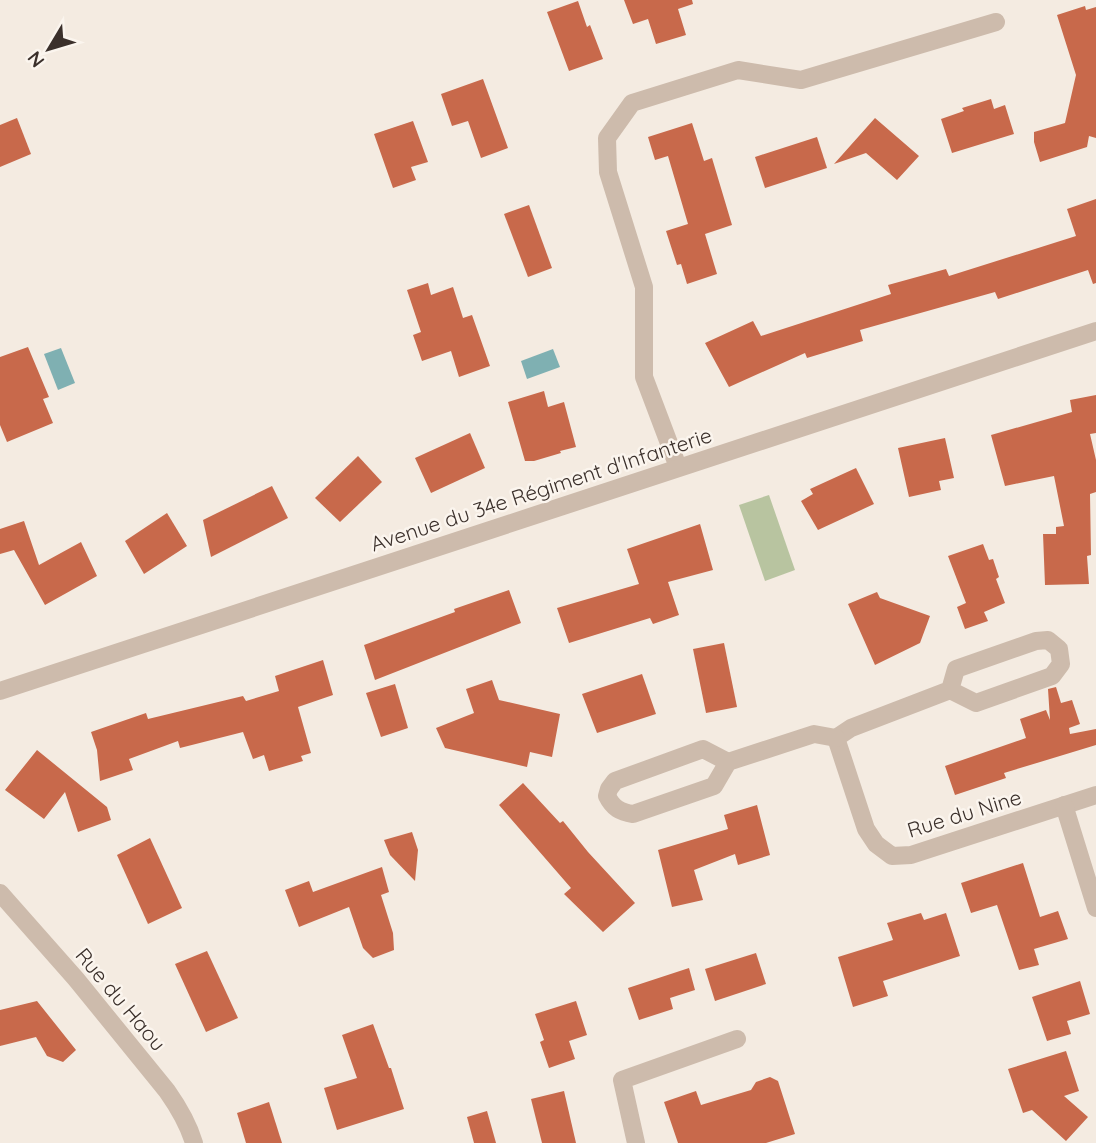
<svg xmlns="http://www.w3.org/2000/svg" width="1096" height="1143" font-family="Quicksand,sans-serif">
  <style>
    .green { fill: #b8c4a0 }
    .water { fill: #7fb0b2 }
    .building { fill: #c8694b }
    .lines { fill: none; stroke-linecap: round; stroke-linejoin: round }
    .minor { stroke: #cdbbac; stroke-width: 18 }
    .labels { text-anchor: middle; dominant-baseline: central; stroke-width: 5; stroke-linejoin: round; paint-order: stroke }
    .street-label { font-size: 21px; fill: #3b302b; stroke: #fbf5ee }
  </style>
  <rect width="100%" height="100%" fill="#f4ebe1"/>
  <polygon class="green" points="769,495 795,570 765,581 739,505"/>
  <g class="water">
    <polygon points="61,348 75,383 58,390 44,354"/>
    <polygon points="553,349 560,367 527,379 521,361"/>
  </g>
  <g class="building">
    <polygon points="624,0 692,0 693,4 678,9 686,35 656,44 648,19 633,24"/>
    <polygon points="578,1 587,27 590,25 603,59 569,71 547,12"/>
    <polygon points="1085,6 1086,10 1096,7 1096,138 1089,136 1087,147 1040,162 1034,142 1034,132 1065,123 1076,75 1057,15"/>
    <polygon points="483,79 508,148 481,158 468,121 452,126 441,94"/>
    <polygon points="991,99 994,109 1005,105 1014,134 952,153 941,119 964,111 962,108"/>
    <polygon points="17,118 31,154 0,167 0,125"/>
    <polygon points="875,118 919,156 897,180 866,153 834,164"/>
    <polygon points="413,121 428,162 411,167 416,180 393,188 374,134"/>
    <polygon points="692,123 704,161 712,158 732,225 705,234 717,274 687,284 681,264 677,265 666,231 688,224 668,156 655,160 648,137"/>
    <polygon points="817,137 827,168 765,188 755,157"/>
    <polygon points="1096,199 1096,283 1093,284 1088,270 998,299 995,292 860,330 863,341 807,358 805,353 729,387 705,343 753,321 761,336 891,294 888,285 946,269 949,276 1076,236 1067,209"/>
    <polygon points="529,205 552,268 528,277 504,214"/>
    <polygon points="428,283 431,295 453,287 463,318 472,315 490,366 459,377 451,351 422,361 413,335 421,332 407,290"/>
    <polygon points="28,347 49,397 43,399 53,423 7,442 0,425 0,357"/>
    <polygon points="544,391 548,407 564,402 576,447 560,451 561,453 534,461 525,461 508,402"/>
    <polygon points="1096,395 1096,433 1090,434 1096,460 1096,492 1090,494 1091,555 1087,556 1089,584 1045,585 1043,534 1056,534 1056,527 1064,526 1054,476 1005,486 991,435 1072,412 1070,400"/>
    <polygon points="470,433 485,468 431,493 415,458"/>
    <polygon points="945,438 954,478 939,481 941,490 909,497 898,448"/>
    <polygon points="358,456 382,482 340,522 315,498"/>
    <polygon points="856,468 874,504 818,530 801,501 813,494 810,489"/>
    <polygon points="272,486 288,518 211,557 203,520"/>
    <polygon points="167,513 187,546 144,574 125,541"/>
    <polygon points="24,521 39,565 81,542 97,576 45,605 14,550 0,554 0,529"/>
    <polygon points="700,524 713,570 668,582 679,615 653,624 650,618 569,643 557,608 639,584 627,549"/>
    <polygon points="983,544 989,560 993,559 999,577 996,579 1005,603 984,612 988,621 965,629 957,607 966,603 948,556"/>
    <polygon points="509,590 521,623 375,680 364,645 455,612 454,609"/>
    <polygon points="877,592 880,598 930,616 920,643 875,665 848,604"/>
    <polygon points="724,643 737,707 706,713 693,649"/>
    <polygon points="323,660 333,695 298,707 311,753 301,756 303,761 269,771 264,755 253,759 243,732 180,748 178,741 129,759 133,770 100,781 97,750 91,732 146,713 148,719 243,696 246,701 279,691 275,676"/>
    <polygon points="642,674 656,714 597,733 582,694"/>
    <polygon points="492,680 499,700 560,714 552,757 530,752 527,767 445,748 436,728 474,713 466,689"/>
    <polygon points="395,684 408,728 381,737 366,693"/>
    <polygon points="1056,687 1061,703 1072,700 1080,724 1069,728 1070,734 1096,729 1096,745 1004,773 1006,778 955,795 945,766 1026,738 1020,719 1046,710 1050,720 1048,689"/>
    <polygon points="37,750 107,807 111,820 78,832 65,792 44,819 5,790"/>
    <polygon points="523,783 560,823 563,821 588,852 635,903 603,932 564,894 571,888 499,805"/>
    <polygon points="757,805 770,855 738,865 735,854 694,870 703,900 672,907 658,850 728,829 724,815"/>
    <polygon points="412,832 418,850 415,881 390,855 384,840"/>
    <polygon points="150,838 182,908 148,924 117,855"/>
    <polygon points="1023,863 1040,917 1058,911 1068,939 1034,949 1039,965 1019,970 997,905 971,913 961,883"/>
    <polygon points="382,867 389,892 381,895 393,933 394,950 373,958 363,948 349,907 299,927 285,890 309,881 313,892"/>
    <polygon points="921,913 924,920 946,913 960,956 883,981 888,996 853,1007 838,957 893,940 887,923"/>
    <polygon points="207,951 238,1018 206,1032 175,964"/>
    <polygon points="756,953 766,984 715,1001 705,969"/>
    <polygon points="689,968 695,990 670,998 673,1009 639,1020 628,988"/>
    <polygon points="1080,981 1090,1014 1067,1021 1071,1034 1047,1041 1032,997"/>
    <polygon points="37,1001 76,1050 63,1062 47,1056 36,1037 0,1046 0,1010"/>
    <polygon points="576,1001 587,1035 569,1041 575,1059 549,1068 540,1042 544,1040 535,1014"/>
    <polygon points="373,1024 389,1068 391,1068 404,1109 337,1130 324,1088 357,1078 342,1035"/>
    <polygon points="1066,1051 1079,1091 1064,1096 1088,1117 1066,1141 1032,1110 1023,1113 1008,1069"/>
    <polygon points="770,1077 778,1081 795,1134 766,1143 678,1143 664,1102 696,1091 701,1105 751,1090 756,1082"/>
    <polygon points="564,1091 576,1143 542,1143 531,1099"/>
    <polygon points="269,1102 282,1143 246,1143 237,1113"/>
    <polygon points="487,1111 496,1143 474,1143 467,1117"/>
  </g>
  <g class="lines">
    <g class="minor">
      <polyline points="678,467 644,377 644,287 608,172 607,138 632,103 738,70 801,80 996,22"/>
      <polyline points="950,690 956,669 1036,641 1048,640 1059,649 1061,664 1052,676 976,703 950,690 851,728 836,738 866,829 876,844 892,856 911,855 1096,795"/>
      <polyline points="0,691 1096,331"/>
      <path d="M728,762L703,749L615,781L609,789L607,796C613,808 620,812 633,814L714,786L728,762L814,734L836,738"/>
      <polyline points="1064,805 1096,908"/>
      <path d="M0,893L76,979L167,1091C179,1108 188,1123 194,1143"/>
      <polyline points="636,1143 622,1080 737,1039"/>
    </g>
  </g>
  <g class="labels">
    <g class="street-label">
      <text transform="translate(541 489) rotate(-18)">Avenue du 34e Régiment d'Infanterie</text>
      <text transform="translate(964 813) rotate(-17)">Rue du Nine</text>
      <text transform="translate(121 999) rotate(50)">Rue du Haou</text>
    </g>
  </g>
  <g transform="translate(49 49) rotate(232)" stroke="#fbf5ee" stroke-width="5" paint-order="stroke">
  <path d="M0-5L12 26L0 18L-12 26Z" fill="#3b302b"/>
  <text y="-10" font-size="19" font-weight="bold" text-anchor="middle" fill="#3b302b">N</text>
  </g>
</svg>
